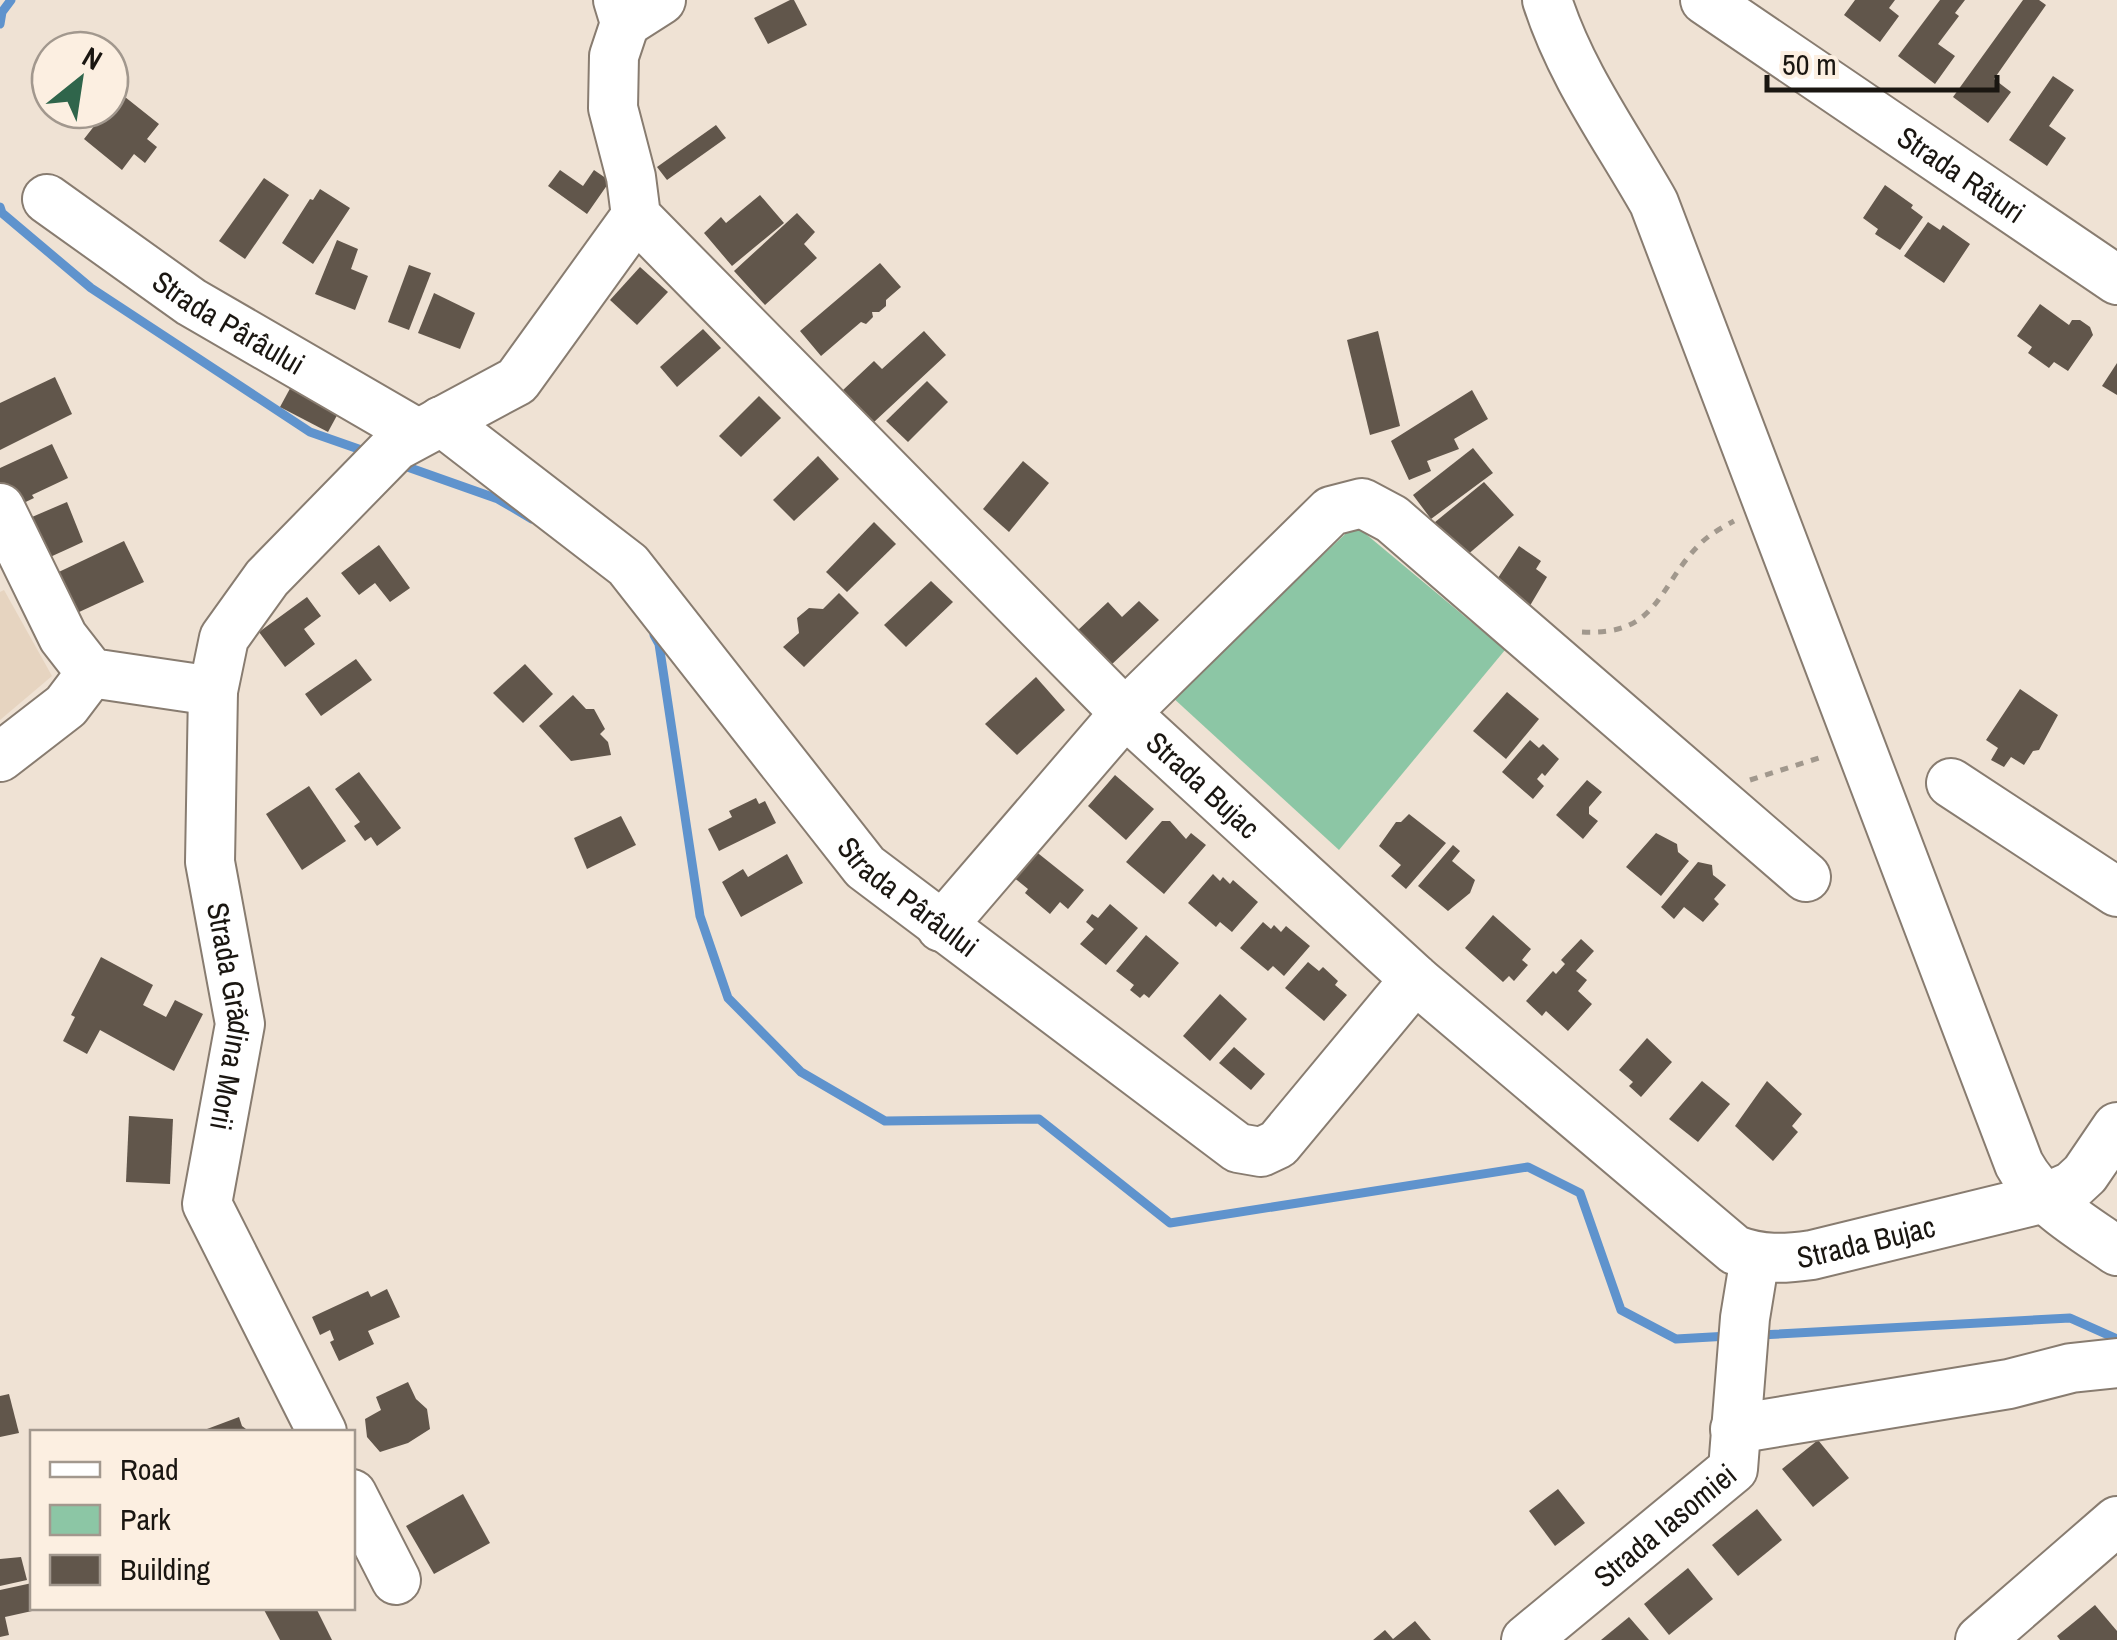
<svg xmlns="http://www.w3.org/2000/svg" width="2117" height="1640" font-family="'Archivo Narrow',sans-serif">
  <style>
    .built { fill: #e6d4c0 }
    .green { fill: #8cc6a5 }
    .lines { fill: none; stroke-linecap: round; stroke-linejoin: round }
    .stream { stroke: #5f93cd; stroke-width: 9 }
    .building { fill: #61564b }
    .minor-casing { stroke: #887c70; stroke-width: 52 }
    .path { stroke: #a1988d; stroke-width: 5; stroke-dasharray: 8 8; stroke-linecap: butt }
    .minor { stroke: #fff; stroke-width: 48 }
    .labels { text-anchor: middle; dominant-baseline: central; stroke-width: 10; stroke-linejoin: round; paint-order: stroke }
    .street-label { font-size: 30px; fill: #1a1611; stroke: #fcefe1 }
  </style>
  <rect width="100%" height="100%" fill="#efe2d4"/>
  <polygon class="built" points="4,590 52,676 0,720 0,592"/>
  <polygon class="green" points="1355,525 1505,650 1339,850 1171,696"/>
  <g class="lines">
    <g class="stream">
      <polyline points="0,24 2,12 11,0"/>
      <polyline points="0,207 2,213 91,288 310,432 370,453"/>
      <polyline points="399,464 498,499 532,519"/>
      <polyline points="654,635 659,644 700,916 728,998 801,1072 885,1121 1039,1119 1170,1223 1528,1167 1580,1193 1621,1310 1676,1339 1729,1336"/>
      <polyline points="1760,1335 2070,1318 2117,1339"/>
    </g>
  </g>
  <g class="building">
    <polygon points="790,0 794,0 807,25 768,44 754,18"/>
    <polygon points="1855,0 1895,0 1889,8 1899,16 1880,42 1844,15"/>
    <polygon points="1940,0 1965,0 1955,13 1959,16 1938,44 1955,56 1935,84 1898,56"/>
    <polygon points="2023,0 2039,0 2046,5 1994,79 2011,92 1988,123 1953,97"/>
    <polygon points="2053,76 2074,90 2049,126 2066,138 2047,166 2009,140"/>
    <polygon points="120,93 159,124 147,139 157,147 145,163 134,154 122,170 84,139"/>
    <polygon points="716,125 726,138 667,180 657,167"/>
    <polygon points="560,170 583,186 594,170 610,181 587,214 548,186"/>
    <polygon points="264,178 289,195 245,259 219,241"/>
    <polygon points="1885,185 1913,205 1911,208 1923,217 1900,250 1875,234 1878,229 1863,218"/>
    <polygon points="320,189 350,208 313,264 282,243 310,199 313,200"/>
    <polygon points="760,195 784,223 732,266 704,233 721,217 726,223"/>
    <polygon points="797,213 815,232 804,244 817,258 765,305 734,271"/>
    <polygon points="1928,222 1940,230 1943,225 1970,244 1944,283 1904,256"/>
    <polygon points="337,240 358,249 351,269 368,276 355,310 315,294"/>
    <polygon points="880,263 901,287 886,300 886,306 879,312 872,312 873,317 866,324 861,322 821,356 800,331"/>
    <polygon points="409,265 431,273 409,330 388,322"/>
    <polygon points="640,267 668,292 637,325 610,300"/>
    <polygon points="434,293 475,313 460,349 418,333"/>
    <polygon points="2040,304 2069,325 2072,320 2080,320 2090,327 2093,335 2068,371 2054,362 2049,368 2028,353 2032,347 2017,336"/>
    <polygon points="703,329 721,348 677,387 660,367"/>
    <polygon points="924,331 946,355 874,422 843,390 874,361 882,369"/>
    <polygon points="1378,331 1400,426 1370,435 1347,340"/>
    <polygon points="2117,363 2117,395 2102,386"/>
    <polygon points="55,377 72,414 0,450 0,403"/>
    <polygon points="927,381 948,402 908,442 886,421"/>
    <polygon points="293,383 341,408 328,432 280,407"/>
    <polygon points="1472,390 1488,419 1454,439 1459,449 1427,461 1431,471 1409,480 1391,441"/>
    <polygon points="759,396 781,418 741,457 719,436"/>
    <polygon points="52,444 68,478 32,495 34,498 11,509 0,487 0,468"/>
    <polygon points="1473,448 1493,473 1431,519 1413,495"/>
    <polygon points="818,456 839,479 794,521 773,500"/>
    <polygon points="1023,461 1049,483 1009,532 983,509"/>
    <polygon points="1484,482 1514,515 1459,562 1429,527"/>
    <polygon points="67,502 83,542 37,563 18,523"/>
    <polygon points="874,522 896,544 847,592 826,572"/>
    <polygon points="124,541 144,582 64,619 44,579"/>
    <polygon points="379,545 410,588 390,602 375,583 359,595 341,573"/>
    <polygon points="1519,546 1541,561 1536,569 1547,577 1528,609 1490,590"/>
    <polygon points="931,581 953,602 906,647 884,625"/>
    <polygon points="839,593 859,613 804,667 783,647 799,633 797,618 809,608 823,609"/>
    <polygon points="307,597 321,616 304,629 315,644 285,667 259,632"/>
    <polygon points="1139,601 1159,620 1110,666 1077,631 1108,602 1122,617"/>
    <polygon points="356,659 372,680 321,716 305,694"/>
    <polygon points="525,664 553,694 523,723 493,693"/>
    <polygon points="1036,677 1065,710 1017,755 985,724"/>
    <polygon points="2020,689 2058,715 2039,750 2033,751 2024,765 2011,757 2004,767 1991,760 1998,748 1986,740"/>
    <polygon points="1507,692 1539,719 1506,759 1473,731"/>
    <polygon points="573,695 586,709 594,709 605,729 600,734 608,742 611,755 571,761 539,726"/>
    <polygon points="1530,740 1539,748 1543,744 1559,759 1545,776 1542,773 1537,779 1544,786 1533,799 1502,772"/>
    <polygon points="359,772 401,828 377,846 371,837 365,841 354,826 360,822 335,789"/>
    <polygon points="1115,775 1154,809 1126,840 1088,806"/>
    <polygon points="1587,780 1602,792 1589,807 1589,814 1598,821 1583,839 1556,815"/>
    <polygon points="309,786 346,841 302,870 266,814"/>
    <polygon points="756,798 759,804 765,801 776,823 719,851 708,829 732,817 729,811"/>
    <polygon points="1409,814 1446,843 1406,889 1391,876 1401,865 1379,846 1396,822 1401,822"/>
    <polygon points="621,816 636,845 587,869 574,838"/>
    <polygon points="1162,821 1170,821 1186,839 1191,833 1206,845 1164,894 1126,862"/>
    <polygon points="1656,833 1677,844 1678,852 1689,861 1661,896 1626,867"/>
    <polygon points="1453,845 1460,851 1452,861 1475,880 1470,893 1448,911 1418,886"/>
    <polygon points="1034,850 1084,890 1068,909 1060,902 1050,914 1025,893 1028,889 1012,876"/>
    <polygon points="787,854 803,883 741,917 722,882 743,869 748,877"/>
    <polygon points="1698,862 1712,865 1713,875 1726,885 1714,899 1719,904 1703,922 1684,907 1674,919 1661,907"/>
    <polygon points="1213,874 1220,881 1223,877 1230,884 1233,880 1258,902 1232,932 1220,922 1216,927 1188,903"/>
    <polygon points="1110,904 1138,928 1106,965 1080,944 1094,929 1086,922 1092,914 1098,918"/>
    <polygon points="1493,915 1531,949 1522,960 1528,965 1514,981 1509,976 1503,982 1465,948"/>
    <polygon points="1263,922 1271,929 1274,925 1281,932 1286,926 1310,946 1284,976 1273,966 1268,971 1240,948"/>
    <polygon points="1146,935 1179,963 1149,998 1144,994 1140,998 1130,990 1134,985 1116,971"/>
    <polygon points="1581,939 1594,951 1576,971 1587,980 1578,991 1592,1004 1568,1031 1546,1011 1542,1016 1526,1001 1553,971 1556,974 1565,964 1561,960"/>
    <polygon points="101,957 153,985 143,1005 166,1017 175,1000 203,1014 174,1071 100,1030 87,1054 63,1041 75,1017 71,1015"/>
    <polygon points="1308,962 1319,971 1323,967 1338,981 1335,985 1347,995 1324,1021 1285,988"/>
    <polygon points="1220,994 1247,1019 1210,1061 1183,1036"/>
    <polygon points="1647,1038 1672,1062 1641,1097 1629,1086 1633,1082 1619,1070"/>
    <polygon points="1234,1047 1265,1074 1251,1090 1219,1063"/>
    <polygon points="1702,1081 1730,1104 1698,1142 1669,1119"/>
    <polygon points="1767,1081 1802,1114 1792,1126 1798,1132 1773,1161 1735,1126"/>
    <polygon points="129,1116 173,1119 170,1184 126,1182"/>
    <polygon points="387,1289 400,1317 368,1331 374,1344 339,1361 330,1342 334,1340 330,1330 320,1335 312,1317 368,1291 371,1297"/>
    <polygon points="408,1382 416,1399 427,1409 430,1429 408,1443 380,1452 367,1437 365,1419 381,1410 376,1397"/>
    <polygon points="9,1394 19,1433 0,1437 0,1396"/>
    <polygon points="239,1417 242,1426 250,1432 199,1432"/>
    <polygon points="1818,1440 1849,1478 1813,1507 1782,1469"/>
    <polygon points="1558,1489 1585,1523 1555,1546 1529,1511"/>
    <polygon points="463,1494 490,1543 434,1574 406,1526"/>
    <polygon points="1757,1509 1782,1540 1738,1576 1712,1545"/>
    <polygon points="21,1557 27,1580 0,1586 0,1559"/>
    <polygon points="1688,1568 1713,1599 1669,1635 1644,1604"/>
    <polygon points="32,1583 32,1611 5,1617 9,1635 0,1637 0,1590"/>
    <polygon points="2095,1605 2117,1631 2117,1640 2060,1640 2057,1636"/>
    <polygon points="263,1608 316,1608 332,1640 280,1640"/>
    <polygon points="1629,1617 1649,1640 1601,1640"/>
    <polygon points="1415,1621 1431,1640 1373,1640 1385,1630 1393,1639"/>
  </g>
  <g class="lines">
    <g class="minor-casing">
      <g id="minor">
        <path id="s1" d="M618,0L625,23L614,56L613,108L631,177L636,216L1125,713L1415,979L1735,1250C1762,1260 1784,1259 1812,1255L2045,1198L2072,1186L2085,1174L2117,1127"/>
        <path d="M1547,0C1571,75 1616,136 1654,203L2019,1164C2040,1203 2081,1226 2117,1251"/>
        <path id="s2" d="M1705,0L2117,280"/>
        <polyline points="625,23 661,0"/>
        <path id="s3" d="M47,199L191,302L417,433"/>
        <path id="s4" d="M441,421L628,565L865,867L1238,1148L1261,1152L1278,1144L1415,979"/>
        <polyline points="0,508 63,637 91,673 213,691 224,638 267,578 396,446 517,381 636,216"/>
        <path id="s5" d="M213,691L210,862L240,1024L207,1204L322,1432"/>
        <polyline points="0,757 66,706 91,673"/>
        <polyline points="1951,783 2117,892"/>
        <polyline points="941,927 1125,713 1331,511 1362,503 1392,519 1806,877"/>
        <polyline points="1735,1429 2009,1384 2071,1368 2117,1363"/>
        <polyline points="352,1494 396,1580"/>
        <path id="s6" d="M1526,1640L1733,1469L1745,1318L1755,1257"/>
        <polyline points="1980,1640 2117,1521"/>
      </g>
    </g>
    <g class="path">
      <path d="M1582,632C1660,636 1657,586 1701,543C1710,534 1723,527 1734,521"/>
      <polyline points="1750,780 1825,756"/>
    </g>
    <use href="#minor" class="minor"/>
  </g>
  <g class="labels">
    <g class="street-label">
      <text stroke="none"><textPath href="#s2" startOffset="310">Strada Râturi</textPath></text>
      <text stroke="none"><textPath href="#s3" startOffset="220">Strada Pârâului</textPath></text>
      <text stroke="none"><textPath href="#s1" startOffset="1025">Strada Bujac</textPath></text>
      <text stroke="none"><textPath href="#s4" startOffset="672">Strada Pârâului</textPath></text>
      <text stroke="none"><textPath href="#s5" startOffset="328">Strada Grădina Morii</textPath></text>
      <text stroke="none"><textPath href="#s1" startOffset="1865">Strada Bujac</textPath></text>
      <text stroke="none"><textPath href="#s6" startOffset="180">Strada Iasomiei</textPath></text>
    </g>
  </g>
  <rect x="30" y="1430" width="325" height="180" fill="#fcefe1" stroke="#a2988e" stroke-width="2.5"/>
  <rect x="50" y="1462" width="50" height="15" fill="#ffffff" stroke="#a2988e" stroke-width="2.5"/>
  <text x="120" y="1480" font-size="30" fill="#1a1611">Road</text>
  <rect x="50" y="1505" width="50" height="30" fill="#8cc6a5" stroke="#a2988e" stroke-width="2.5"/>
  <text x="120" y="1530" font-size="30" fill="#1a1611">Park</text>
  <rect x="50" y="1555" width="50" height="30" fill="#61564b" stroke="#a2988e" stroke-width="2.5"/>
  <text x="120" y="1580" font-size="30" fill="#1a1611">Building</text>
  <g transform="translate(80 80) rotate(30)"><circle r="48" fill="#fcefe1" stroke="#a2988e" stroke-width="2.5"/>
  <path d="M0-8L18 38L0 25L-18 38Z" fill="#2f654b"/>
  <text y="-15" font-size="28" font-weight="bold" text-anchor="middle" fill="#1a1611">N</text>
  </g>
  <path d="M1767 75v15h230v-15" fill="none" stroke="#1a1611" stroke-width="5"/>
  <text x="1782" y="75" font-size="30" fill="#1a1611" stroke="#fcefe1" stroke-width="8" paint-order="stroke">50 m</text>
</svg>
